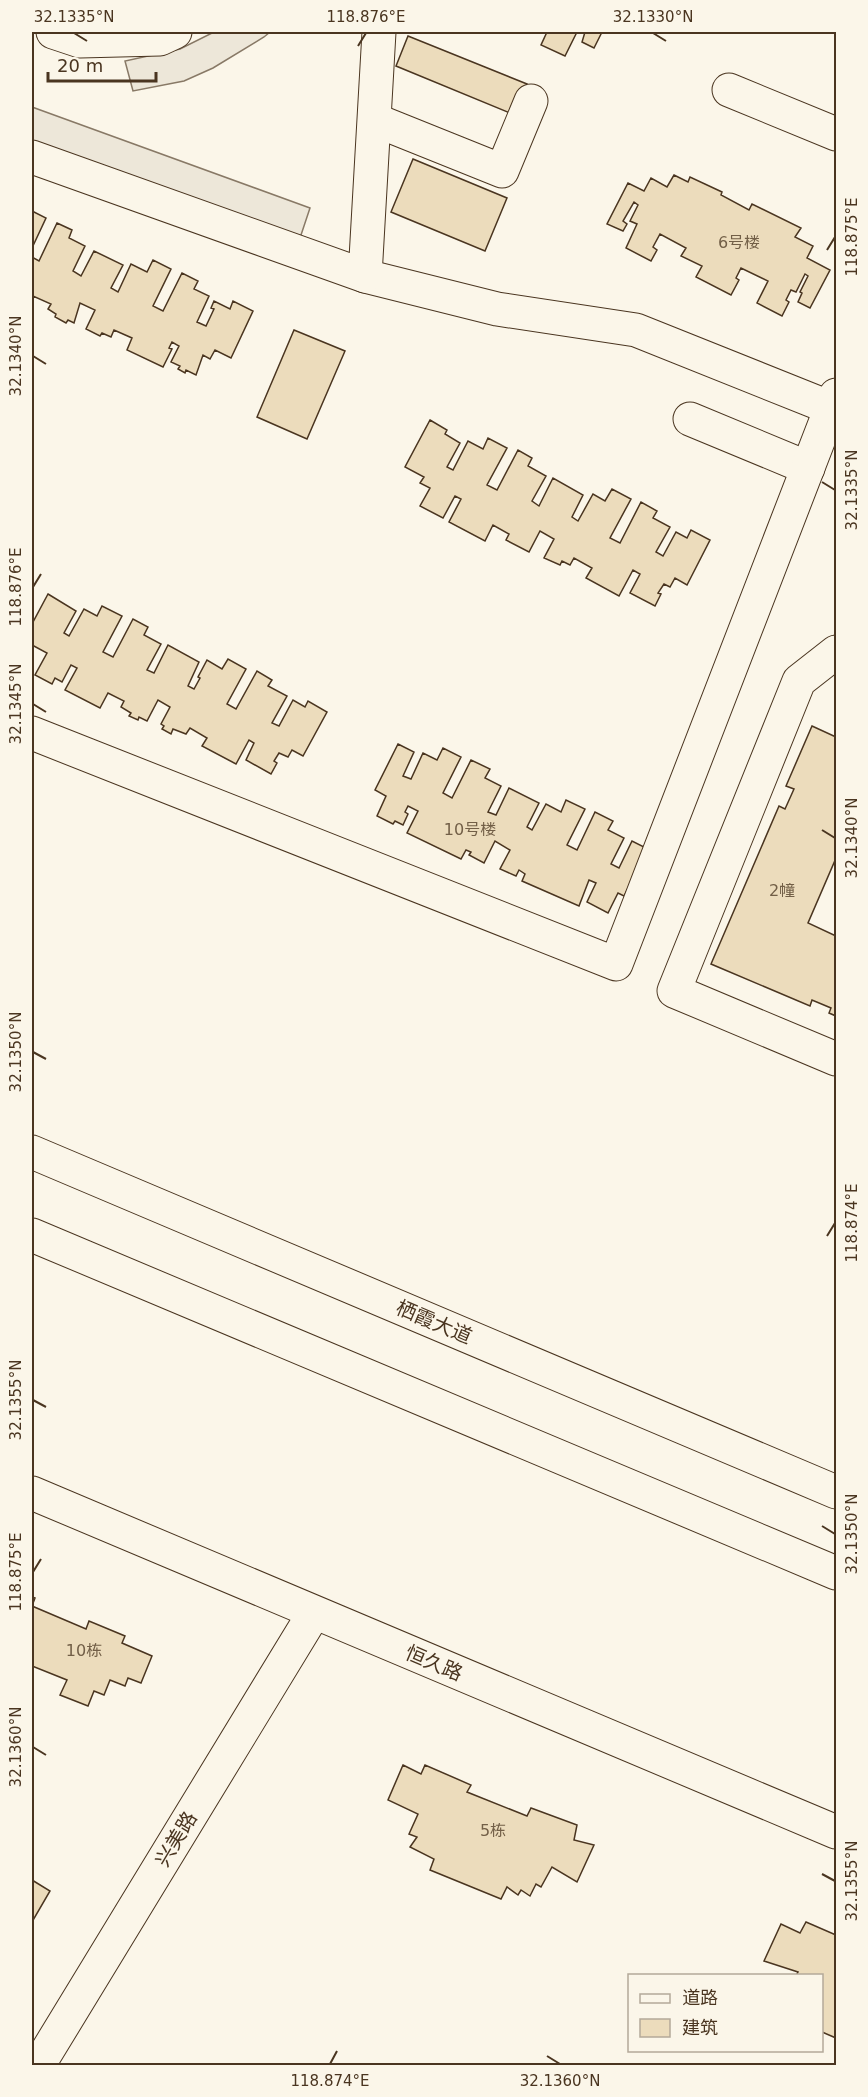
<svg xmlns="http://www.w3.org/2000/svg" width="868" height="2097" font-family="'DejaVu Sans','Noto Sans SC',sans-serif">
  <style>
    .parking { fill: #ede7d9; stroke: #887966; stroke-width: 1.5 }
    .building { fill: #ecdcbc; stroke: #4a3520; stroke-width: 1.5 }
    .lines { fill: none; stroke-linecap: round; stroke-linejoin: round }
    .minor-casing { stroke: #4a3520; stroke-width: 35 }
    .major-casing { stroke: #4a3520; stroke-width: 35 }
    .minor { stroke: #fbf6e9; stroke-width: 33 }
    .major { stroke: #fbf6e9; stroke-width: 33 }
    .ticks { fill: none; stroke: #4a3520; stroke-width: 2 }
    .labels { text-anchor: middle; dominant-baseline: central; stroke-width: 4.5; stroke-linejoin: round; paint-order: stroke }
    .number-label { font-size: 16px; fill: #725f47 }
    .street-label { font-size: 20px; fill: #4a3520; stroke: #fbf6e9 }
    .neatline { fill: none; stroke: #4a3520; stroke-width: 2 }
    .ticks-label { font-size: 15px; text-anchor: middle; fill: #4a3520 }
  </style>
  <rect width="100%" height="100%" fill="#fbf6e9"/>
  <g class="parking">
    <polygon points="214,32 270,32 264,37 213,68 184,81 133,91 125,61 180,49"/>
    <polygon points="32,107 310,208 299,241 32,144"/>
  </g>
  <g class="building">
    <polygon points="547,32 580,32 579,33 577,32 565,56 541,45"/>
    <polygon points="585,32 602,32 594,48 582,42"/>
    <polygon points="408,36 527,84 515,115 396,66"/>
    <polygon points="413,159 507,198 485,251 391,212"/>
    <polygon points="674,175 688,182 690,177 722,192 721,195 749,210 752,204 801,228 795,237 813,246 807,258 830,270 810,308 798,302 802,293 800,292 808,276 805,274 796,292 791,290 786,300 789,302 782,316 757,303 768,281 741,268 736,278 739,280 731,295 696,277 702,266 681,256 686,248 660,234 653,247 657,250 651,261 626,248 637,224 630,221 638,205 634,202 623,221 627,224 623,231 607,224 628,183 644,191 651,178 667,187"/>
    <polygon points="32,211 46,218 32,248"/>
    <polygon points="57,223 72,230 69,238 85,246 73,271 81,276 94,251 123,265 111,288 118,292 131,264 147,272 153,260 171,269 153,306 163,311 182,273 198,281 194,289 209,296 197,322 206,326 214,309 211,308 214,301 230,309 233,301 253,311 231,358 215,350 210,359 203,355 196,375 186,370 185,373 178,369 180,366 171,362 179,346 172,342 169,348 172,349 163,367 127,350 132,338 114,330 111,337 102,333 100,336 86,329 95,310 80,303 74,323 68,320 66,323 55,317 56,314 48,309 51,304 33,296 32,300 32,257 39,261"/>
    <polygon points="294,330 345,351 307,439 257,417"/>
    <polygon points="430,420 447,430 445,434 460,443 447,467 453,470 468,441 483,449 488,438 507,448 487,485 497,490 518,450 532,458 528,466 546,476 532,501 539,506 553,478 583,495 572,517 578,521 593,494 605,501 612,489 631,499 610,538 620,543 641,502 657,511 653,518 670,527 656,552 663,556 676,532 687,538 691,530 710,540 687,585 675,578 670,587 664,584 658,593 661,594 655,606 630,593 640,574 633,570 619,596 586,578 592,568 574,558 570,565 562,561 560,565 544,558 554,539 540,531 529,552 506,540 509,534 493,525 485,541 449,522 461,499 455,496 443,518 420,506 430,488 420,483 424,477 405,467"/>
    <polygon points="48,594 76,611 64,633 69,636 84,609 97,616 102,606 122,616 103,652 113,657 133,619 148,627 144,635 161,644 147,670 154,673 168,645 199,662 188,686 194,689 200,678 198,677 207,660 222,669 228,659 246,669 227,704 236,709 257,671 272,680 268,686 287,696 272,723 279,726 293,700 305,707 308,701 327,712 303,756 292,750 288,757 279,753 274,761 277,763 271,774 246,760 254,743 249,740 236,764 202,746 207,738 190,728 186,734 173,729 171,734 162,729 164,726 161,724 170,707 158,700 147,721 139,717 138,720 129,716 131,713 121,707 124,701 108,693 100,708 65,690 77,668 71,665 62,682 55,678 52,684 35,675 47,653 32,645 32,624"/>
    <polygon points="812,726 836,737 836,858 808,923 836,936 836,1016 829,1013 831,1008 812,1000 810,1006 711,964 779,806 785,809 794,789 786,786"/>
    <polygon points="398,744 414,752 403,776 411,779 423,753 437,760 443,748 461,757 443,793 452,798 471,760 490,769 485,778 501,786 488,812 496,815 509,788 539,803 527,827 532,830 546,804 561,812 566,800 585,809 567,845 577,850 595,812 613,821 608,830 624,838 611,864 619,868 632,841 648,849 624,896 618,893 608,913 587,902 596,883 589,880 579,906 522,881 525,874 519,870 516,876 500,869 510,850 495,841 484,863 469,855 471,852 466,850 461,859 407,833 418,811 408,806 405,812 408,814 403,825 395,821 393,824 377,816 386,796 375,790"/>
    <polygon points="32,1597 35,1598 32,1606 86,1629 89,1621 125,1636 122,1643 152,1656 141,1683 128,1678 125,1686 110,1680 104,1695 94,1691 88,1706 60,1695 67,1680 32,1666"/>
    <polygon points="403,1765 421,1774 425,1765 471,1785 467,1792 527,1816 531,1808 577,1825 574,1840 594,1845 577,1882 552,1867 541,1887 536,1884 530,1896 521,1890 518,1895 507,1887 501,1899 430,1870 434,1859 410,1847 417,1837 409,1834 418,1814 388,1800"/>
    <polygon points="32,1880 50,1891 32,1922"/>
    <polygon points="806,1922 836,1935 836,2038 822,2032 822,1976 796,1976 798,1972 764,1961 781,1924 800,1933"/>
  </g>
  <g class="lines">
    <g class="minor-casing">
      <g id="minor">
        <polyline points="53,32 80,41 160,39 175,32"/>
        <polyline points="729,90 836,134"/>
        <polyline points="375,120 502,171 531,101"/>
        <polyline points="32,157 365,276 497,309 636,330 831,408"/>
        <polyline points="365,276 379,32"/>
        <polyline points="690,419 808,468"/>
        <polyline points="836,652 799,681 674,991 836,1059"/>
        <polyline points="32,733 616,964 836,395"/>
        <polyline points="32,1493 836,1832"/>
        <polyline points="38,2066 314,1613"/>
      </g>
    </g>
    <g class="major-casing">
      <g id="major">
        <polyline points="32,1152 836,1492"/>
        <polyline points="32,1235 836,1573"/>
      </g>
    </g>
    <use href="#minor" class="minor"/>
    <use href="#major" class="major"/>
  </g>
  <path class="ticks" d="M74,33L87,41M653,33L666,41M358,46L366,33M827,250L835,237M33,356L46,364M822,482L835,490M33,587L41,574M33,704L46,712M822,830L835,838M33,1052L46,1059M827,1236L835,1223M33,1400L46,1407M822,1526L835,1534M33,1572L41,1559M33,1747L46,1755M822,1874L835,1881M547,2056L560,2064M330,2064L337,2051"/>
  <g class="labels">
    <g class="number-label">
      <text x="739" y="242">6号楼</text>
      <text x="470" y="829">10号楼</text>
      <text x="782" y="890">2幢</text>
      <text x="84" y="1650">10栋</text>
      <text x="493" y="1830">5栋</text>
    </g>
    <g class="street-label">
      <text transform="translate(434 1322) rotate(23)">栖霞大道</text>
      <text transform="translate(434 1663) rotate(23)">恒久路</text>
      <text transform="translate(176 1839) rotate(-59)">兴美路</text>
    </g>
  </g>
  <rect width="868" height="2097" fill="none" stroke="#fbf6e9" stroke-width="66"/>
  <rect x="628" y="1974" width="195" height="78" fill="#fbf6e9" stroke="#b4a999" stroke-width="1.5"/>
  <rect x="640" y="1994" width="30" height="9" fill="#fbf6e9" stroke="#b4a999" stroke-width="1.5"/>
  <text x="682" y="2004" font-size="18" fill="#4a3520">道路</text>
  <rect x="640" y="2019" width="30" height="18" fill="#ecdcbc" stroke="#b4a999" stroke-width="1.5"/>
  <text x="682" y="2034" font-size="18" fill="#4a3520">建筑</text>
  <path d="M48 72v9h108v-9" fill="none" stroke="#4a3520" stroke-width="3"/>
  <text x="57" y="72" font-size="18" fill="#4a3520" stroke="#fbf6e9" stroke-width="4.5" paint-order="stroke">20 m</text>
  <rect x="33" y="33" width="802" height="2031" class="neatline"/>
  <g class="ticks-label">
    <text x="74" y="22">32.1335°N</text>
    <text x="366" y="22">118.876°E</text>
    <text x="653" y="22">32.1330°N</text>
    <text transform="translate(852 237) rotate(-90)" y="5">118.875°E</text>
    <text transform="translate(16 356) rotate(-90)" y="5">32.1340°N</text>
    <text transform="translate(852 490) rotate(-90)" y="5">32.1335°N</text>
    <text transform="translate(16 587) rotate(-90)" y="5">118.876°E</text>
    <text transform="translate(16 704) rotate(-90)" y="5">32.1345°N</text>
    <text transform="translate(852 838) rotate(-90)" y="5">32.1340°N</text>
    <text transform="translate(16 1052) rotate(-90)" y="5">32.1350°N</text>
    <text transform="translate(852 1223) rotate(-90)" y="5">118.874°E</text>
    <text transform="translate(16 1400) rotate(-90)" y="5">32.1355°N</text>
    <text transform="translate(852 1534) rotate(-90)" y="5">32.1350°N</text>
    <text transform="translate(16 1572) rotate(-90)" y="5">118.875°E</text>
    <text transform="translate(16 1747) rotate(-90)" y="5">32.1360°N</text>
    <text transform="translate(852 1881) rotate(-90)" y="5">32.1355°N</text>
    <text x="330" y="2086">118.874°E</text>
    <text x="560" y="2086">32.1360°N</text>
  </g>
</svg>
